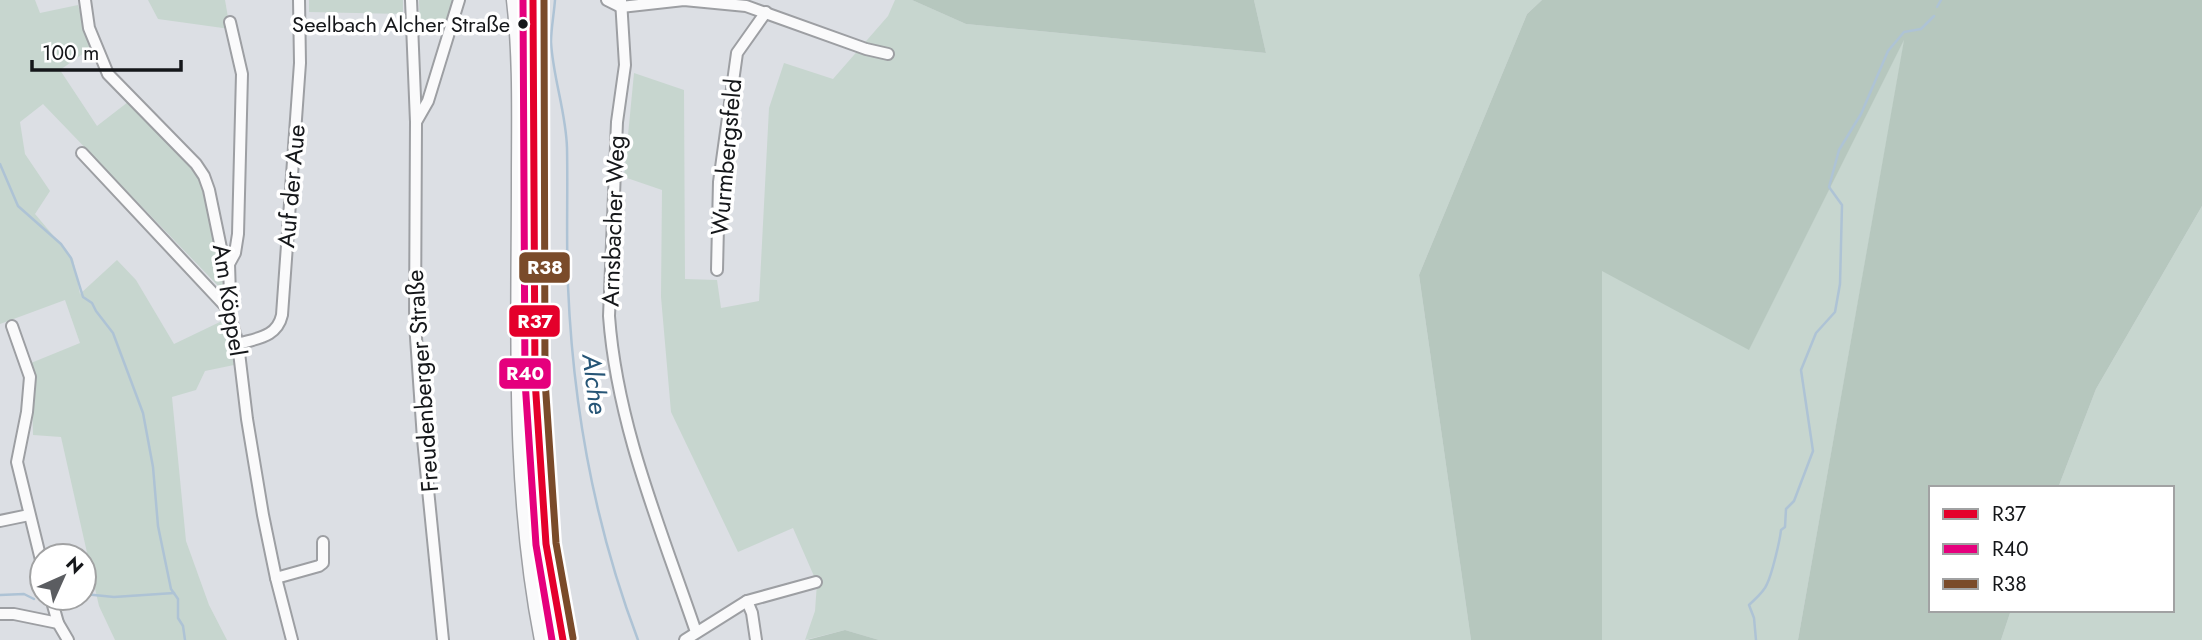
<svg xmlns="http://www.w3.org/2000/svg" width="2202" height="640" font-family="Jost,sans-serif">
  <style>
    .green { fill: #c7d6cf }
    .forest { fill: #b6c7be }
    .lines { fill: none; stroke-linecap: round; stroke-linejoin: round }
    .stream { stroke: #aec3d5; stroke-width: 2.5 }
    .minor-casing { stroke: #9d9fa3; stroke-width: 14 }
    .secondary-casing { stroke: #9d9fa3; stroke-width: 19 }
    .minor { stroke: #fafafb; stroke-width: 10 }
    .secondary { stroke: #fafafb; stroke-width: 16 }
    .bus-1-casing { stroke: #fff; stroke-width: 12 }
    .bus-2-casing { stroke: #fff; stroke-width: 12 }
    .bus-3-casing { stroke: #fff; stroke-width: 12 }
    .bus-1 { stroke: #e4002b; stroke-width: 7 }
    .bus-2 { stroke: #e5007d; stroke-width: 7 }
    .bus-3 { stroke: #7a4b2a; stroke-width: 7 }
    .bus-dot { fill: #15171a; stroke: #fff; stroke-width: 2.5 }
    .labels { text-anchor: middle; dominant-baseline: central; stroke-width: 7; stroke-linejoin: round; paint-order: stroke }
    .bus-label { font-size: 22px; fill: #15171a; stroke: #fff; text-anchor: end }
    .street-label { font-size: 24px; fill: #15171a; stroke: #fff }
    .water-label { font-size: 26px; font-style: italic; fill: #265576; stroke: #fff }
    .line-badge { stroke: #fff; stroke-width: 2.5 }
    .badge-label { font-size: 19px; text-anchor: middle; font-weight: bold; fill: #fff }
  </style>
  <rect width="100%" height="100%" fill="#dcdfe4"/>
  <g class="green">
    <polygon points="0,0 35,0 40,13 78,5 91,48 60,70 97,126 128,102 202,175 226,294 43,104 20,122 25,154 50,191 35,214 73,259 80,294 117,260 136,280 174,344 224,320 234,365 205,371 196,390 172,397 186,541 209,605 227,640 115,640 99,606 61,437 33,435 31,363 80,343 65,300 0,324"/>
    <polygon points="148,0 225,0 230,29 158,19"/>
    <polygon points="309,0 403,0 403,14 309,12"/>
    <polygon points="419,0 454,0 444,30 420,30"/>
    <polygon points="895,0 912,0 966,24 1266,53 1254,0 1542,0 1527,14 1419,275 1471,640 879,640 845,630 805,640 815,611 817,583 793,528 738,552 671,412 661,297 662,190 624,177 634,73 684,90 685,279 717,280 721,308 759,301 769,108 784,63 833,79 888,16"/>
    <polygon points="1905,37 1798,640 1602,640 1602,270 1749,349"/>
    <polygon points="2202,206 2202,640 2001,640 2011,610 2172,610 2172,488 2058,488 2096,389"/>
  </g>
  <g class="forest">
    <polygon points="912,0 1254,0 1266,53 966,24"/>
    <polygon points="1542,0 2202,0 2202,206 2096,389 2058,488 1931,488 1931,610 2011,610 2001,640 1798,640 1904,40 1749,350 1602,271 1602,640 1471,640 1419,275 1527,14"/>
    <polygon points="845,630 879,640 807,640"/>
  </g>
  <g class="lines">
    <g class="stream">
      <path d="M555,0C554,14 551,29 551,42C553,78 566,112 567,148C568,194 566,240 568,286C573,407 595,527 638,640"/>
      <polyline points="1937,7 1941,0"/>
      <polyline points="0,164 18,206 61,244 71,258 83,297 92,303 96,311 113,333 143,413 153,467 158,526 171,589 178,599 178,618 183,626 185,640"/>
      <polyline points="84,594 114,597 174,593"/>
      <polyline points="0,595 24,594 34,599"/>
      <path d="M1756,640L1754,618L1749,605C1755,599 1764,592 1767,584C1772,574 1780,540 1781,530L1785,527L1786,509L1794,501L1813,451L1801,370L1816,333L1835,312L1840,284L1842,205L1829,187L1839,150L1861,114L1888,51L1904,32L1921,29L1934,16"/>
    </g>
    <g class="minor-casing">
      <g id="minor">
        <polyline points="85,0 89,28 108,74 196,164 204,176 209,190 221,248 229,264 230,296 228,309 238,344 247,419 263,515 276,578 292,640"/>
        <polyline points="411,0 416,122 415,323 423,439 443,640"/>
        <polyline points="607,0 621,7 684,0 746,6 866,49 888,54"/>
        <path d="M621,0L625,65L617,122L609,316C617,426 661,529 696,632"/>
        <polyline points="416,122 428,101 459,0"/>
        <polyline points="82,153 228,309"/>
        <polyline points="229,264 235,253 238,234 242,74 230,22"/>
        <polyline points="717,270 719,182 737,53 766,12"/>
        <polyline points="12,326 30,377 27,412 17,462 42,564"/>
        <path d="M238,344C258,338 277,337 282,315L300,63L299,0"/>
        <polyline points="0,521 29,515"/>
        <polyline points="276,578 319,566 323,563 323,542"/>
        <polyline points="51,598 58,623 68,640"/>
        <polyline points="747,601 752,613 756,640"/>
        <polyline points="0,614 14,614 58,623"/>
        <polyline points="685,640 747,601 816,582"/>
      </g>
    </g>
    <g class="secondary-casing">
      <g id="secondary">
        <path d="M515,0C522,60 520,120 520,180C520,333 513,489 543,640"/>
        <polyline points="533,0 535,380 546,544 563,640"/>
      </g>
    </g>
    <use href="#minor" class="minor"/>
    <use href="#secondary" class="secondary"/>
    <g class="bus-1-casing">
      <polyline id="bus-1" points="533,0 535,380 546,544 563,640"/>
    </g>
    <g class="bus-2-casing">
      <polyline id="bus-2" points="523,0 525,381 536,545 552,640"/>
    </g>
    <g class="bus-3-casing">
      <polyline id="bus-3" points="544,0 545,380 556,543 573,638"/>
    </g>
    <use href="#bus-1" class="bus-1"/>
    <use href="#bus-2" class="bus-2"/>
    <use href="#bus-3" class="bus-3"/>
  </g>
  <circle class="bus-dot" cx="523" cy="24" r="6"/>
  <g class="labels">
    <g class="bus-label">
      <text x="510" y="24">Seelbach Alcher Straße</text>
    </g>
    <g class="street-label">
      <text transform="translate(726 157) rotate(-85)">Wurmbergsfeld</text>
      <text transform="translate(291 186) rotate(-85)">Auf der Aue</text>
      <text transform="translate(613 221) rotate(-88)">Arnsbacher Weg</text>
      <text transform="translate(230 300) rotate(81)">Am Köppel</text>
      <text transform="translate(422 381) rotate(-94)">Freudenberger Straße</text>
    </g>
    <g class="water-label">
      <text transform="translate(595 384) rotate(83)">Alche</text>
    </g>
  </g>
  <g class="line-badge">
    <rect x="518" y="251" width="53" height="33" rx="7" fill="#7a4b2a"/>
    <rect x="508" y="304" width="53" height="34" rx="7" fill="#e4002b"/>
    <rect x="498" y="357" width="54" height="33" rx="7" fill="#e5007d"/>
  </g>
  <g class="badge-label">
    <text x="545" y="274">R38</text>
    <text x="535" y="328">R37</text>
    <text x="525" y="380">R40</text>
  </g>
  <rect x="1929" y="486" width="245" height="126" fill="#ffffff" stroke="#a1a2a3" stroke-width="2"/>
  <rect x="1943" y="509" width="35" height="10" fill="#e4002b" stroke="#a1a2a3" stroke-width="2"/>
  <text x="1992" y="521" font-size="21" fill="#15171a">R37</text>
  <rect x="1943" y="544" width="35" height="10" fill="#e5007d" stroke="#a1a2a3" stroke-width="2"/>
  <text x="1992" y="556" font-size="21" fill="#15171a">R40</text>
  <rect x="1943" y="579" width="35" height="10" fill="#7a4b2a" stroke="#a1a2a3" stroke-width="2"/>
  <text x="1992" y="591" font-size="21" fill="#15171a">R38</text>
  <g transform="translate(63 577) rotate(45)"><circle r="33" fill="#ffffff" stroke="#a1a2a3" stroke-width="2"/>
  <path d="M0-5L12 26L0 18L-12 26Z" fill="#5b5d61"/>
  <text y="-10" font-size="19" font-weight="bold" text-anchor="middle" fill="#15171a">N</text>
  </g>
  <path d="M32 60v10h149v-10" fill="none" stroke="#15171a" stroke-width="3.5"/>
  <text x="42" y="60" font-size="21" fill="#15171a" stroke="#ffffff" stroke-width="5" paint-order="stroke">100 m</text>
</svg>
